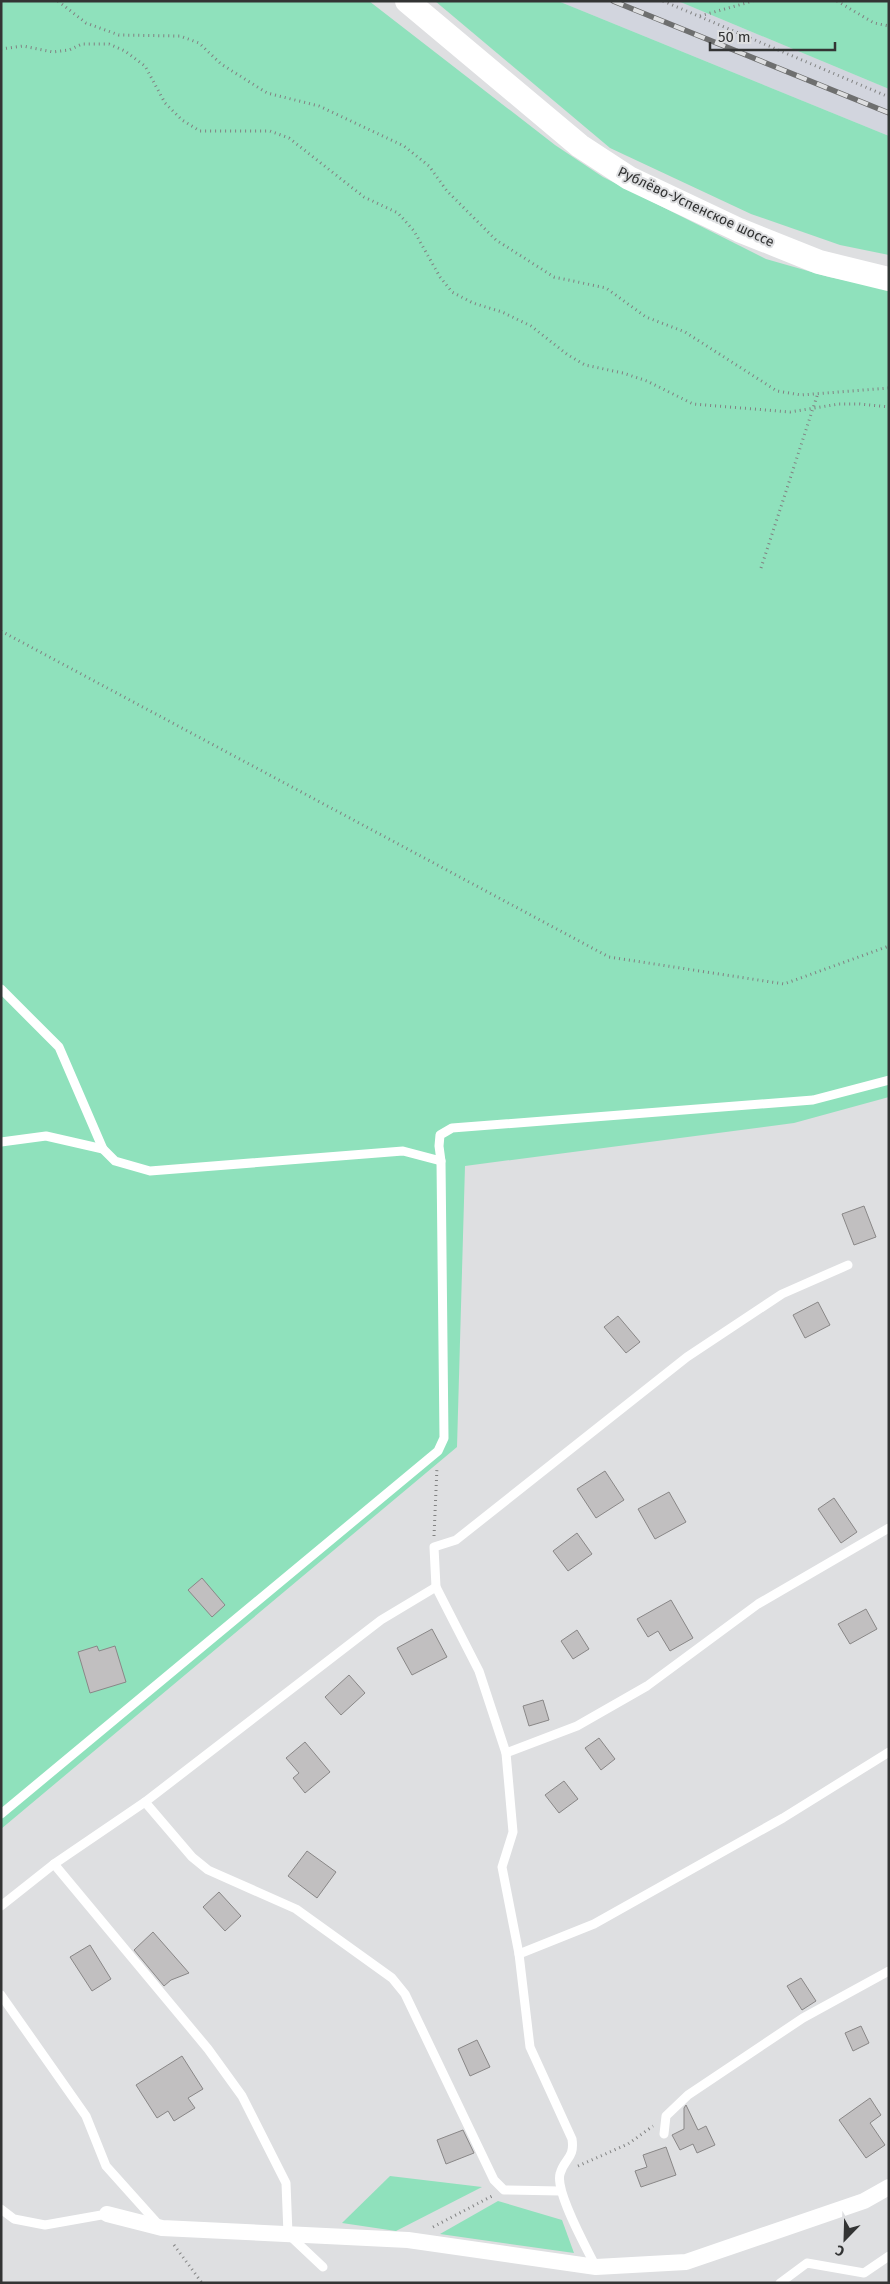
<svg xmlns="http://www.w3.org/2000/svg" width="890" height="2284" font-family="'Fira Sans',sans-serif">
  <style>
    .built { fill: #d2d5de }
    .green { fill: #8fe1bc }
    .building { fill: #c1bfc0; stroke: #898787 }
    .lines { fill: none; stroke-linecap: round; stroke-linejoin: round }
    .path { stroke: #818282; stroke-width: 3; stroke-dasharray: 1 4; stroke-linecap: butt }
    .lane { stroke: #fff; stroke-width: 9 }
    .street { stroke: #fff; stroke-width: 16 }
    .secondary { stroke: #fff; stroke-width: 24 }
    .rail-casing { stroke: #6e6f6f; stroke-width: 5.5 }
    .rail { stroke: #dedfe1; stroke-width: 4; stroke-dasharray: 11; stroke-linecap: butt }
    .labels { text-anchor: middle; dominant-baseline: central; stroke-width: 4; stroke-linejoin: round; paint-order: stroke }
    .street-label { font-size: 14px; fill: #333434; stroke: #dedfe1 }
  </style>
  <rect width="100%" height="100%" fill="#dedfe1"/>
  <polygon class="built" points="558,1 678,1 697,9 889,89 889,136"/>
  <g class="green">
    <polygon points="1,1 369,1 555,145 603,177 766,259 829,277 889,289 889,1097 794,1123 465,1166 457,1447 1,1829"/>
    <polygon points="435,1 558,1 889,136 889,255 840,245 751,214 610,148"/>
    <polygon points="678,1 889,1 889,89 697,9"/>
    <polygon points="390,2176 482,2187 396,2231 342,2223"/>
    <polygon points="498,2201 562,2220 574,2253 440,2234"/>
  </g>
  <g class="building">
    <polygon points="864,1206 876,1237 854,1245 842,1214"/>
    <polygon points="818,1302 830,1325 805,1338 793,1315"/>
    <polygon points="618,1316 640,1342 626,1353 604,1327"/>
    <polygon points="605,1471 624,1500 596,1518 577,1489"/>
    <polygon points="669,1492 686,1522 655,1539 638,1509"/>
    <polygon points="834,1498 857,1532 841,1543 818,1509"/>
    <polygon points="577,1533 592,1554 568,1571 553,1551"/>
    <polygon points="202,1578 225,1605 212,1617 188,1590"/>
    <polygon points="671,1600 693,1638 670,1651 658,1631 648,1637 637,1619"/>
    <polygon points="866,1609 877,1629 850,1644 838,1624"/>
    <polygon points="432,1629 447,1657 412,1675 397,1648"/>
    <polygon points="577,1630 589,1649 573,1659 561,1641"/>
    <polygon points="97,1646 99,1651 115,1646 126,1682 90,1693 78,1652"/>
    <polygon points="349,1675 365,1693 341,1715 325,1697"/>
    <polygon points="543,1700 549,1720 529,1726 523,1706"/>
    <polygon points="599,1738 615,1759 601,1770 585,1748"/>
    <polygon points="305,1742 330,1772 305,1793 293,1778 299,1773 286,1758"/>
    <polygon points="564,1781 578,1799 559,1813 545,1795"/>
    <polygon points="307,1851 336,1872 317,1898 288,1876"/>
    <polygon points="219,1892 241,1916 225,1931 203,1907"/>
    <polygon points="153,1932 189,1973 171,1980 164,1986 134,1950"/>
    <polygon points="90,1945 111,1979 92,1991 70,1957"/>
    <polygon points="801,1978 816,2001 802,2010 787,1986"/>
    <polygon points="861,2026 869,2043 853,2051 845,2033"/>
    <polygon points="477,2040 490,2067 470,2076 458,2049"/>
    <polygon points="182,2056 203,2089 188,2098 195,2108 174,2121 168,2111 157,2118 136,2085"/>
    <polygon points="870,2098 881,2115 870,2123 885,2145 866,2158 839,2120"/>
    <polygon points="686,2105 698,2130 706,2126 715,2145 697,2153 693,2144 680,2150 672,2135 684,2129 684,2108"/>
    <polygon points="463,2130 474,2153 446,2164 437,2140"/>
    <polygon points="666,2147 676,2175 641,2187 635,2171 647,2167 643,2155"/>
  </g>
  <g class="lines">
    <g class="path">
      <polyline points="58,1 86,23 119,35 180,36 199,43 221,64 267,93 319,106 404,146 429,166 447,191 496,240 554,277 606,288 646,317 685,332 777,391 801,395 889,388"/>
      <polyline points="663,1 889,97"/>
      <polyline points="837,1 874,23 889,26"/>
      <polyline points="700,16 753,1"/>
      <polyline points="1,49 23,46 53,52 69,50 82,44 109,44 125,51 145,66 165,103 182,120 200,131 270,131 289,138 364,197 398,213 414,231 440,277 452,292 473,303 502,312 531,326 568,355 585,365 623,373 647,381 693,404 790,412 839,404 860,404 889,407"/>
      <polyline points="761,568 818,393"/>
      <polyline points="1,631 609,957 784,984 889,946"/>
      <polyline points="434,1536 437,1467"/>
      <polyline points="578,2166 628,2144 653,2126"/>
      <polyline points="433,2227 494,2195"/>
      <polyline points="174,2245 202,2283"/>
    </g>
    <g class="lane">
      <polyline points="1,989 59,1047 103,1149 115,1161 150,1171 403,1151 441,1161"/>
      <polyline points="1,1142 46,1136 103,1149"/>
      <polyline points="506,1753 577,1726 647,1686 758,1604 889,1528"/>
      <polyline points="145,1802 192,1857 208,1870 296,1909 392,1978 405,1994 494,2180 504,2190 560,2191"/>
      <polyline points="1,1814 438,1451 444,1438 441,1161 439,1146 440,1135 452,1128 813,1100 889,1080"/>
      <polyline points="54,1864 208,2049 242,2096 286,2183 288,2234 323,2267"/>
      <polyline points="1,1906 54,1864 145,1802 381,1620 436,1587"/>
      <polyline points="519,1954 594,1924 783,1818 889,1752"/>
      <polyline points="1,1995 86,2116 106,2166 158,2224"/>
      <polyline points="664,2134 666,2116 688,2095 803,2018 889,1971"/>
      <polyline points="1,2209 14,2219 45,2225 107,2214"/>
      <path d="M596,2267C587,2249 555,2192 560,2174C564,2158 575,2159 572,2139L530,2047L519,1954L502,1867L513,1832L506,1753L479,1671L436,1587L434,1547L456,1540L687,1357L782,1294L848,1265"/>
      <polyline points="780,2283 807,2263 864,2273 889,2256"/>
    </g>
    <polyline class="street" points="107,2214 162,2228 408,2240 596,2267 686,2262 864,2201 889,2187"/>
    <polyline class="secondary" points="407,1 580,146 629,178 739,230 819,262 889,279"/>
    <g class="rail-casing">
      <polyline id="rail" points="613,1 889,113"/>
    </g>
    <use href="#rail" class="rail"/>
  </g>
  <g class="labels">
    <g class="street-label">
      <text transform="translate(696 207) rotate(25)">Рублёво-Успенское шоссе</text>
    </g>
  </g>
  <rect width="890" height="2284" fill="none" stroke="#333434" stroke-width="5"/>
  <g transform="translate(845 2239) rotate(203)" stroke="#dedfe1" stroke-width="4" paint-order="stroke">
  <path d="M0-4L9 19L0 12L-9 19Z" fill="#333434"/>
  <text y="-8" font-size="14" font-weight="bold" text-anchor="middle" fill="#333434">С</text>
  </g>
  <path d="M710 42v8h125v-8" fill="none" stroke="#333434" stroke-width="2.5"/>
  <text x="718" y="42" font-size="15" fill="#333434" stroke="#dedfe1" stroke-width="4" paint-order="stroke">50 m</text>
</svg>
